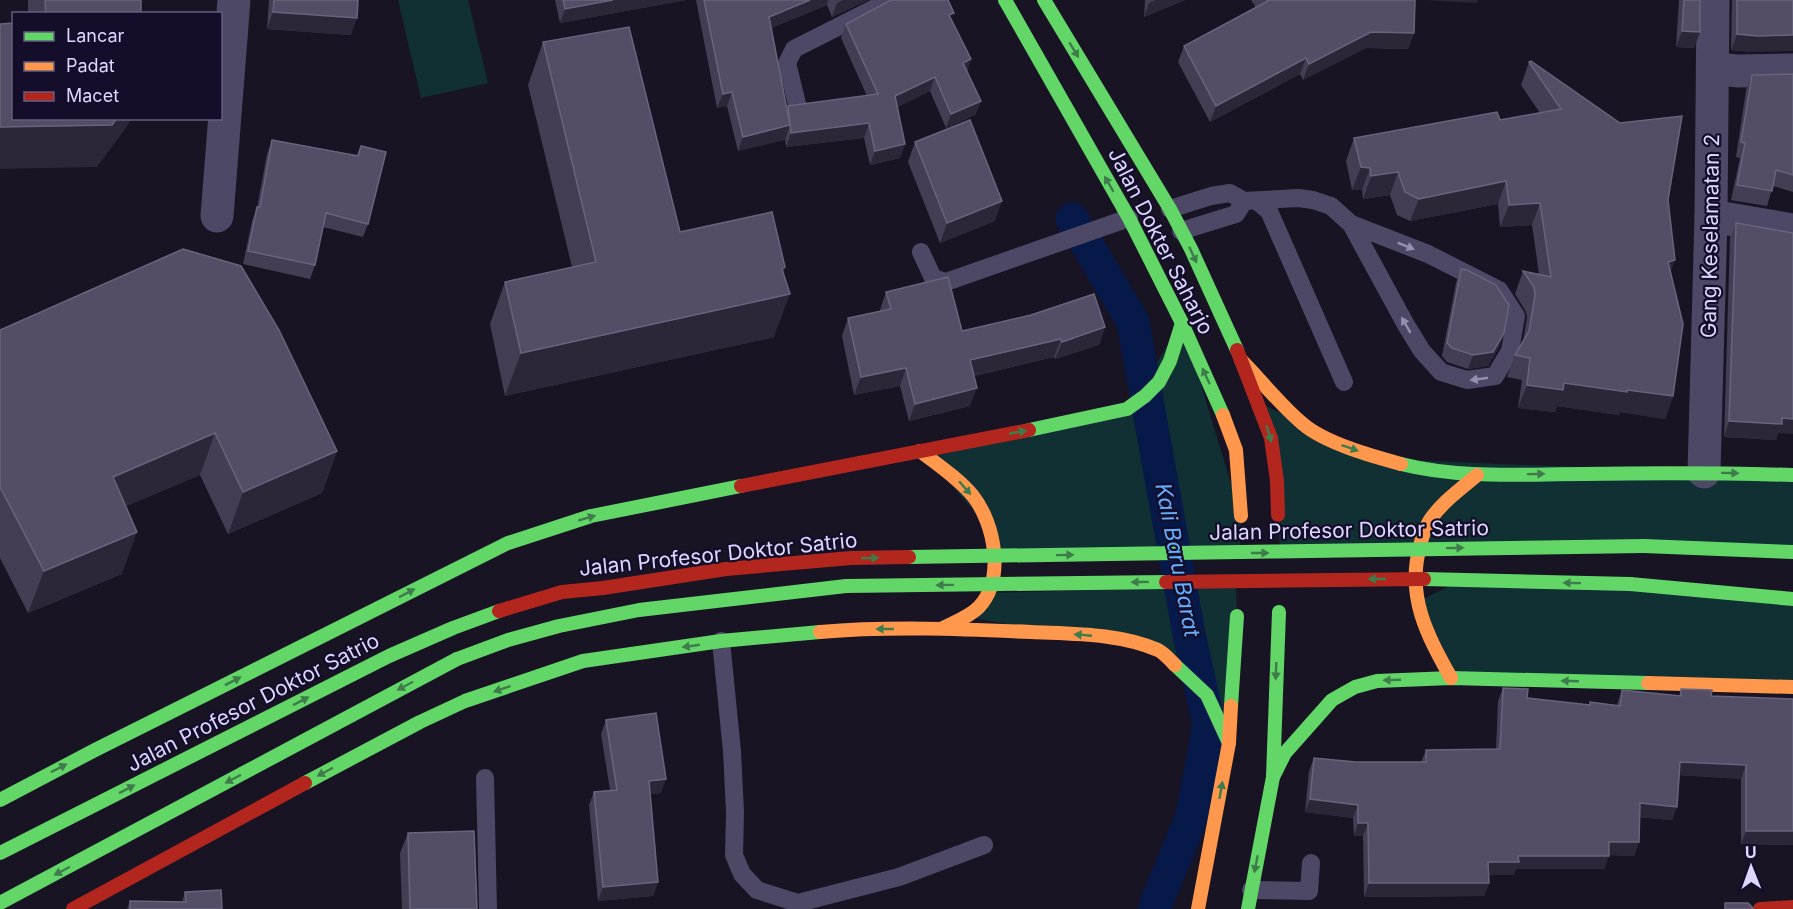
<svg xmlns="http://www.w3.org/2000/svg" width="1793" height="909" font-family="Inter,sans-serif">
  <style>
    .green { fill: #113033 }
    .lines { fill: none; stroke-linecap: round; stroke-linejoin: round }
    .canal { stroke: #071948; stroke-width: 33 }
    .lane { stroke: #4c4865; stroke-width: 18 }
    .street { stroke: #4c4865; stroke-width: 33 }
    .fast { stroke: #63d668; stroke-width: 14 }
    .slow { stroke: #ff974d; stroke-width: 14 }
    .jam { stroke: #b3261e; stroke-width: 14 }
    .fast-bridge { stroke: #63d668; stroke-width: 14 }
    .jam-bridge { stroke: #b3261e; stroke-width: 14 }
    .wall { fill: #433e53 }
    .shaded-wall { fill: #2b2638 }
    .building { fill: #534e65; stroke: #69647e; stroke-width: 1.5 }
    .oneway { fill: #3f7c4c }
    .oneway2 { fill: #9590b2 }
    .labels { text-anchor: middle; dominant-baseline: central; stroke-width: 4.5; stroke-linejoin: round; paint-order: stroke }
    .street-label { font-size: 21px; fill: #ded7ff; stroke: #140e2a }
    .water-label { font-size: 22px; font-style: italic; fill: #65adff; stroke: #140e2a }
  </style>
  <rect width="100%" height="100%" fill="#181424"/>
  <g class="green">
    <polygon points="398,0 468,0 488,83 421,98"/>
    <polygon points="1182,323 1241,516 1240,554 993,556 989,527 920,451 1127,409"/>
    <polygon points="1259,403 1383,459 1793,476 1793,552 1280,550 1278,515"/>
    <polygon points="1462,580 1793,599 1793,687 1451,678 1417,602"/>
    <polygon points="1236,586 1237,616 1229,743 1160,651 967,617 988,593"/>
  </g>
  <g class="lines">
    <polyline class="canal" points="1072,219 1133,322 1189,634 1209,725 1192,816 1154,909"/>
    <g class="lane">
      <polyline points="798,108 787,63 794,49 891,0"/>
      <polyline points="1257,201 1269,211 1344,382"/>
      <polyline points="1170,209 1211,196 1230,193 1244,201 1298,198 1313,200 1331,206 1351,224 1428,254 1499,290 1516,316 1510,351 1495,376 1467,380 1441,372 1422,351 1406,325 1351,224"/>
      <polyline points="1181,231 1236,214 1244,201"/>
      <polyline points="921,252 933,278 946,282 1129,218"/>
      <polyline points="721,641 732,751 735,812 734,855 742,874 757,890 798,903 899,877 984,845"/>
      <polyline points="485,778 488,909"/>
      <polyline points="1251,890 1309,891 1311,863"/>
    </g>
    <g class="street">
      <polyline points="1713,68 1737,71 1793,70"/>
      <polyline points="217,216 234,0"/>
      <polyline points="1711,216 1793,230"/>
      <polyline points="1704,472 1711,216 1713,0"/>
    </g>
    <g class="fast">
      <polyline points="1005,0 1129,218 1182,323 1223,415"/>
      <polyline points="1044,0 1170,209 1191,249 1237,350"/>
      <polyline points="1029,430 1127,409 1145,396 1159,382 1170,361 1182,323"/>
      <path d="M1401,464C1461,479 1522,474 1583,474C1653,473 1723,473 1793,475"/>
      <polyline points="1644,546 1793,552"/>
      <polyline points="1630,584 1793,599"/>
      <polyline points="1175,665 1207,695 1229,743"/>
      <polyline points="1231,706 1237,616"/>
      <polyline points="1273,777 1285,753 1332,700 1355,687 1377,681 1451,678 1648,683"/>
      <polyline points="305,783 420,722 465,701 583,661 721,641 820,632"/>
      <polyline points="0,800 95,750 508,543 591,516 741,486"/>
      <polyline points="0,853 389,656 453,628 499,611"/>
      <polyline points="0,903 457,659"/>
      <polyline points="1248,909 1273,777 1279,612"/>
    </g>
    <g class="slow">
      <path d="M1241,360C1261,380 1281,406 1303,424C1325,443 1372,456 1401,464"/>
      <polyline points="1223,415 1236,450 1241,516"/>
      <path d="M920,451C938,465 958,478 973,496C995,524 1005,579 979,607C969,617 955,622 943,628"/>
      <path d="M820,632C890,626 961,629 1031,632C1072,634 1119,633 1158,650C1164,653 1170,660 1175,665"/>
      <path d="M1451,678C1427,635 1406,596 1420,546C1422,537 1425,528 1430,520C1442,502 1461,489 1477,475"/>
      <polyline points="1648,683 1793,687"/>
      <polyline points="1198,909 1229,743 1231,706"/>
    </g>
    <g class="jam">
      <polyline points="1237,350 1271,438 1277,481 1278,515"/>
      <polyline points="741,486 1029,430"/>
      <polyline points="499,611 562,592 603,588"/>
      <polyline points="73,909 305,783"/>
      <polyline points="1760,909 1793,907"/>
    </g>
    <g class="fast-bridge">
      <path d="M909,557C1154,554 1399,549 1644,546"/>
      <polyline points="1424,579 1630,584"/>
      <polyline points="457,659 508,640 559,626 639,610 846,586 1166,582"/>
    </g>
    <g class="jam-bridge">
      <polyline points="1166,582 1424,579"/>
      <polyline points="603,588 726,569 851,558 909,557"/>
    </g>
  </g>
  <g class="wall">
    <rect x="28" y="0" width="113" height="14"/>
    <polygon points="269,0 358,0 351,35 267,29"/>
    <polygon points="555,0 686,0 560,23"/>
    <polygon points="696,0 868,0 832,17 827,5 771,28 787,109 788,106 867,96 841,38 846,24 952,20 971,59 967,71 981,101 975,115 946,128 930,91 897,107 905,144 900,158 870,165 864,138 786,147 785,139 738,151 727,106 717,108"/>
    <polygon points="1145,0 1185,0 1144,17"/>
    <polygon points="1251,0 1415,0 1414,33 1408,49 1366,48 1303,80 1300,74 1210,122 1178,62 1184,46 1256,8"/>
    <polygon points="1679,0 1700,0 1700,32 1694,48 1676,47"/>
    <polygon points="1732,0 1793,0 1752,52 1731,50"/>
    <polygon points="543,42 680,232 785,267 783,272 774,337 505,396 490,324 505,282 572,267 528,85"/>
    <polygon points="1529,62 1668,200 1673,396 1665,419 1620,412 1619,415 1557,406 1555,412 1518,408 1522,380 1507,377 1515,355 1523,342 1527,317 1525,310 1515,294 1523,271 1539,274 1532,225 1500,227 1498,204 1410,221 1397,215 1390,195 1363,199 1362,190 1352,190 1346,161 1354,138 1500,120 1540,113 1521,85"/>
    <polygon points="1793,74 1793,192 1773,186 1767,206 1731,200 1740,158 1736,157 1746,90 1752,75"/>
    <polygon points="272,140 357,155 361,146 368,224 363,237 323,227 315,265 310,279 243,264 252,221 257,208 267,154"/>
    <polygon points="915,142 995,221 940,243 908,162"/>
    <polygon points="1736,223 1778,433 1776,440 1724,437 1730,238"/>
    <polygon points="1461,269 1504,333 1499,347 1488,366 1468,369 1447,362 1442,356 1456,283"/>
    <polygon points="886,292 962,331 1105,327 1099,345 1055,359 1054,357 974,376 970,406 909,421 900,386 854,395 842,336 848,318 880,311 880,310"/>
    <polygon points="0,330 337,451 322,493 228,534 200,475 126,506 122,574 28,613 0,558"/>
    <polygon points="1503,688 1527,698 1589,705 1590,702 1617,705 1622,690 1679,696 1681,689 1711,696 1793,845 1741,844 1741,779 1679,775 1672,820 1639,817 1639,842 1634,856 1609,855 1604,869 1516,869 1514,875 1488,875 1489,883 1484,896 1364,897 1363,836 1354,836 1353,818 1305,812 1309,771 1314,758 1356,762 1421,762 1426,750 1496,749 1498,701"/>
    <polygon points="606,720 661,793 650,794 658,882 653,896 598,901 589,805 594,792 610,790 601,734"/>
    <polygon points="408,833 477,909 402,909 400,853"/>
    <polygon points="185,892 222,909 127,909 130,901 182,902"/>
  </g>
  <g class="shaded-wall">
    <polygon points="613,0 686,0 560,23 565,9"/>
    <polygon points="810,0 828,0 827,5 764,31 769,17"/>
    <polygon points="843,0 868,0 832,17 837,3"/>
    <polygon points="1156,0 1185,0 1144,17 1149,3"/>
    <polygon points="1423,0 1478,0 1477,3"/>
    <polygon points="273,12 357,18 351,35 267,29"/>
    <polygon points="1682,31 1700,32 1694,48 1676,47"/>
    <polygon points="1371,32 1414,33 1408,49 1366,48 1303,80 1309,64"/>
    <polygon points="1737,34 1793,35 1793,51 1752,52 1731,50"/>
    <polygon points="1306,58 1300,74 1210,122 1216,106"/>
    <polygon points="971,59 966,73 963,63"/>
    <polygon points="935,77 930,91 890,111 895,96"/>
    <polygon points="732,92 727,106 717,108 723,94"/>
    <polygon points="981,101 975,115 946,128 951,114"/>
    <polygon points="117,118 131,118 128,125 97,167 0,169 0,127"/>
    <polygon points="869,123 864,138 786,147 791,133"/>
    <polygon points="790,125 785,140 738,151 743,137"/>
    <polygon points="905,144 900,158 870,165 875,151"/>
    <polygon points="1361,167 1370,168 1362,190 1352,190"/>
    <polygon points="1398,172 1390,195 1363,199 1371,176"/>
    <polygon points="1506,181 1498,204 1410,221 1419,199"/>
    <polygon points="1002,201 995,221 940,243 947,223"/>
    <polygon points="1540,203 1532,225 1500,227 1509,205"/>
    <polygon points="1675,260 1667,282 1668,262"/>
    <polygon points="785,267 774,298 790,294 774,337 505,396 521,353"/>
    <polygon points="1105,327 1099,345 1055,359 1062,342"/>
    <polygon points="1504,333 1499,347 1488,366 1468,369 1473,355"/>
    <polygon points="1061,339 1054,357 963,378 970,360"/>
    <polygon points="906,368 900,386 854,395 861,377"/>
    <polygon points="1564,383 1627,390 1673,396 1665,419 1620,412 1619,415 1557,406 1555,412 1518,408 1527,385"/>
    <polygon points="977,388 970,406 909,421 915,404"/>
    <polygon points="1782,418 1793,419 1793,434 1778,433 1776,440 1724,437 1729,421"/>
    <polygon points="215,433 200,475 98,518 113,477"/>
    <polygon points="337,451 322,493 228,534 243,492"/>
    <polygon points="137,532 122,574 28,613 44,571"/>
    <polygon points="1680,762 1746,765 1741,779 1676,775"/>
    <polygon points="666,779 661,793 644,795 649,781"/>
    <polygon points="1310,799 1358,805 1353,818 1305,812"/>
    <polygon points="1640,803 1677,807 1672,820 1635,817"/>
    <polygon points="1358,823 1368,823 1363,836 1354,836"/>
    <polygon points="1746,831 1793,831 1793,845 1741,844"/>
    <polygon points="1609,842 1639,842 1634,856 1604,855"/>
    <polygon points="1518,856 1609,856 1604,869 1516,869 1514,875 1483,875 1488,862"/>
    <polygon points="658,882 653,896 598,901 603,887"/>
    <polygon points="1369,883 1489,883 1484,896 1364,897"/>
  </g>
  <g class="building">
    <polygon points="45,0 141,0 141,14 46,14"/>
    <polygon points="274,0 358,0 357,18 273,12"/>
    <polygon points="563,0 613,0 565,9"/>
    <polygon points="704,0 810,0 769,17 790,125 743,137 732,92 723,94"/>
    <polygon points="891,0 948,0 954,13 949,15 971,59 963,63 981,101 951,114 935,77 895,96 905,144 875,151 869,123 791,133 788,106 878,94 846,24"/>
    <polygon points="1267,0 1415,0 1414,33 1371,32 1309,64 1306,58 1216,106 1184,46 1268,1"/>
    <polygon points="1684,0 1700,0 1700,32 1682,31"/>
    <polygon points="1737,0 1793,0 1793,35 1758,36 1737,34"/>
    <polygon points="14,23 14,118 117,118 112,125 0,127 0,24"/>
    <polygon points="629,27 680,232 772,212 785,267 782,269 790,294 521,353 505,282 596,262 543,42"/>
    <polygon points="1531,61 1620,123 1682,116 1668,200 1675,260 1668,262 1683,324 1673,396 1627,390 1627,392 1564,383 1563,390 1527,385 1530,358 1515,355 1529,331 1535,295 1534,287 1523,271 1551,277 1540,203 1509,205 1506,181 1419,199 1405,192 1398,172 1371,176 1370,168 1361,167 1354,138 1497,112 1500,120 1561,109 1529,62"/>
    <polygon points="1793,74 1793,175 1776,170 1772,191 1737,185 1745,143 1741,142 1752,75"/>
    <polygon points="970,120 1002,201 947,223 915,142"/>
    <polygon points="272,140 358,156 361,146 386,152 368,224 326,213 315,265 248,251 257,207 260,207"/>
    <polygon points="1736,223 1793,233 1793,419 1782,418 1782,424 1729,421"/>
    <polygon points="183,249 241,266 279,330 337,451 243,492 215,433 113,477 137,532 44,571 0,487 0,330"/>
    <polygon points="1461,269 1467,270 1496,285 1509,305 1504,333 1493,352 1473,355 1452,348 1447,343"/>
    <polygon points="948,277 962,331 1031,315 1094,294 1105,327 1062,342 1061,339 970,360 977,388 915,404 906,368 861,377 848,318 891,309 886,292"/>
    <polygon points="1503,688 1528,689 1527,698 1590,705 1590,702 1620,706 1622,690 1681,696 1681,689 1712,690 1711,696 1793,699 1793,831 1746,831 1746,765 1680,762 1677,807 1640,803 1639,842 1609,842 1609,856 1518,856 1519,862 1488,862 1489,883 1369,883 1368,823 1358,823 1358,805 1310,799 1314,758 1356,762 1426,762 1426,750 1500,749"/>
    <polygon points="656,713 666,779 649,781 658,882 603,887 594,792 617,790 606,720"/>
    <polygon points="474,831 477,909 410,909 408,833"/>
    <polygon points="221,890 222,909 130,909 130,901 186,902 185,892"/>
    <polygon points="1725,903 1748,903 1754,909 1725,909"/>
  </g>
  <defs><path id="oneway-solid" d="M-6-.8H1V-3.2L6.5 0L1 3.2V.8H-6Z" transform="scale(1.5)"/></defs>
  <g class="oneway">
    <use href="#oneway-solid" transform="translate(1074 50) rotate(59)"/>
    <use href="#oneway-solid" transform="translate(1109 184) rotate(-120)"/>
    <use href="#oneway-solid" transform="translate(1193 255) rotate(65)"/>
    <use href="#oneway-solid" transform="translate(1206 376) rotate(-115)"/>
    <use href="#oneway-solid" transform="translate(1018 432) rotate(-11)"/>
    <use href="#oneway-solid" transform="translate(1269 434) rotate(74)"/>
    <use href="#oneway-solid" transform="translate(1350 448) rotate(19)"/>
    <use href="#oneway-solid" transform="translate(1730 473) rotate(1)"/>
    <use href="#oneway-solid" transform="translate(1536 474) rotate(-1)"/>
    <use href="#oneway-solid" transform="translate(965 488) rotate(49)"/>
    <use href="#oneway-solid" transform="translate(587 518) rotate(-16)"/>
    <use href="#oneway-solid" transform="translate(1455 548) rotate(-1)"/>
    <use href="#oneway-solid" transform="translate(1260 553)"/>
    <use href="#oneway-solid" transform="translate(1065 555) rotate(-1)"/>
    <use href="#oneway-solid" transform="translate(870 558) rotate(-1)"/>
    <use href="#oneway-solid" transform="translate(1377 579) rotate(180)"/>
    <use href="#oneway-solid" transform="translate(1140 582) rotate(179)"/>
    <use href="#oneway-solid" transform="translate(1572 583) rotate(-179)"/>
    <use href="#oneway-solid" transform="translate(945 585) rotate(179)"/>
    <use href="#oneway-solid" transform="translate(407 593) rotate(-27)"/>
    <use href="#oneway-solid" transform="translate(885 629) rotate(180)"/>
    <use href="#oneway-solid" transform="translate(1083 635) rotate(-175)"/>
    <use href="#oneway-solid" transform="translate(691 646) rotate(172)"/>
    <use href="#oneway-solid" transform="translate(1276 671) rotate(92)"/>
    <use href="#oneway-solid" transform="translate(1392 680) rotate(178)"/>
    <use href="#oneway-solid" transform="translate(233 681) rotate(-27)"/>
    <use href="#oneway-solid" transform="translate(1570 681) rotate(-178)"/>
    <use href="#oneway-solid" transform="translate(405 686) rotate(152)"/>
    <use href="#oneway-solid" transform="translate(502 689) rotate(161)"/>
    <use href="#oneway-solid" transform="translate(301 701) rotate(-27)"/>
    <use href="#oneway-solid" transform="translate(59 768) rotate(-27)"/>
    <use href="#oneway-solid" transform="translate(325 772) rotate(152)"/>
    <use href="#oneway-solid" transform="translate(233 779) rotate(152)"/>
    <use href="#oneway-solid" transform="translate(127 789) rotate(-27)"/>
    <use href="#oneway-solid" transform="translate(1221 790) rotate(-80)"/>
    <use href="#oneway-solid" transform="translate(1256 864) rotate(101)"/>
    <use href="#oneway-solid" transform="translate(62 871) rotate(152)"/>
  </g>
  <g class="oneway2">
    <use href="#oneway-solid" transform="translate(1406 246) rotate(22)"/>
    <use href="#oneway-solid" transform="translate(1406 325) rotate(-120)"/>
    <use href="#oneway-solid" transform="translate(1479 379) rotate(172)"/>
  </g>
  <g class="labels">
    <g class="street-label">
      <text transform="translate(1710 236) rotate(-89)">Gang Keselamatan 2</text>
      <text transform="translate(1161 241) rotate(63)">Jalan Dokter Saharjo</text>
      <text transform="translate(1349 530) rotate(-1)">Jalan Profesor Doktor Satrio</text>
      <text transform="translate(718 554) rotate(-6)">Jalan Profesor Doktor Satrio</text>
      <text transform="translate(253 702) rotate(-27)">Jalan Profesor Doktor Satrio</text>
    </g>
    <g class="water-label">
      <text transform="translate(1178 560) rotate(79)">Kali Baru Barat</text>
    </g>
  </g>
  <rect x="12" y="12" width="210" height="108" fill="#140e2a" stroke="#655e7f" stroke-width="1.5"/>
  <rect x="24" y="32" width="30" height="9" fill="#63d668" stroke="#655e7f" stroke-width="1.5"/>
  <text x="66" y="42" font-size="18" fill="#ded7ff">Lancar</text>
  <rect x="24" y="62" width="30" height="9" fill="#ff974d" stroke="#655e7f" stroke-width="1.5"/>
  <text x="66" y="72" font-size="18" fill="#ded7ff">Padat</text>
  <rect x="24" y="92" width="30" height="9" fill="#b3261e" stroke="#655e7f" stroke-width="1.5"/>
  <text x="66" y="102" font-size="18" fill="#ded7ff">Macet</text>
  <g transform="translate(1751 867) rotate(359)" stroke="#140e2a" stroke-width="4.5" paint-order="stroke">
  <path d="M0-4.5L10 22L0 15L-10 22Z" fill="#ded7ff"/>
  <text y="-9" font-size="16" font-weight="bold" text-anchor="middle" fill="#ded7ff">U</text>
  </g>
</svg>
